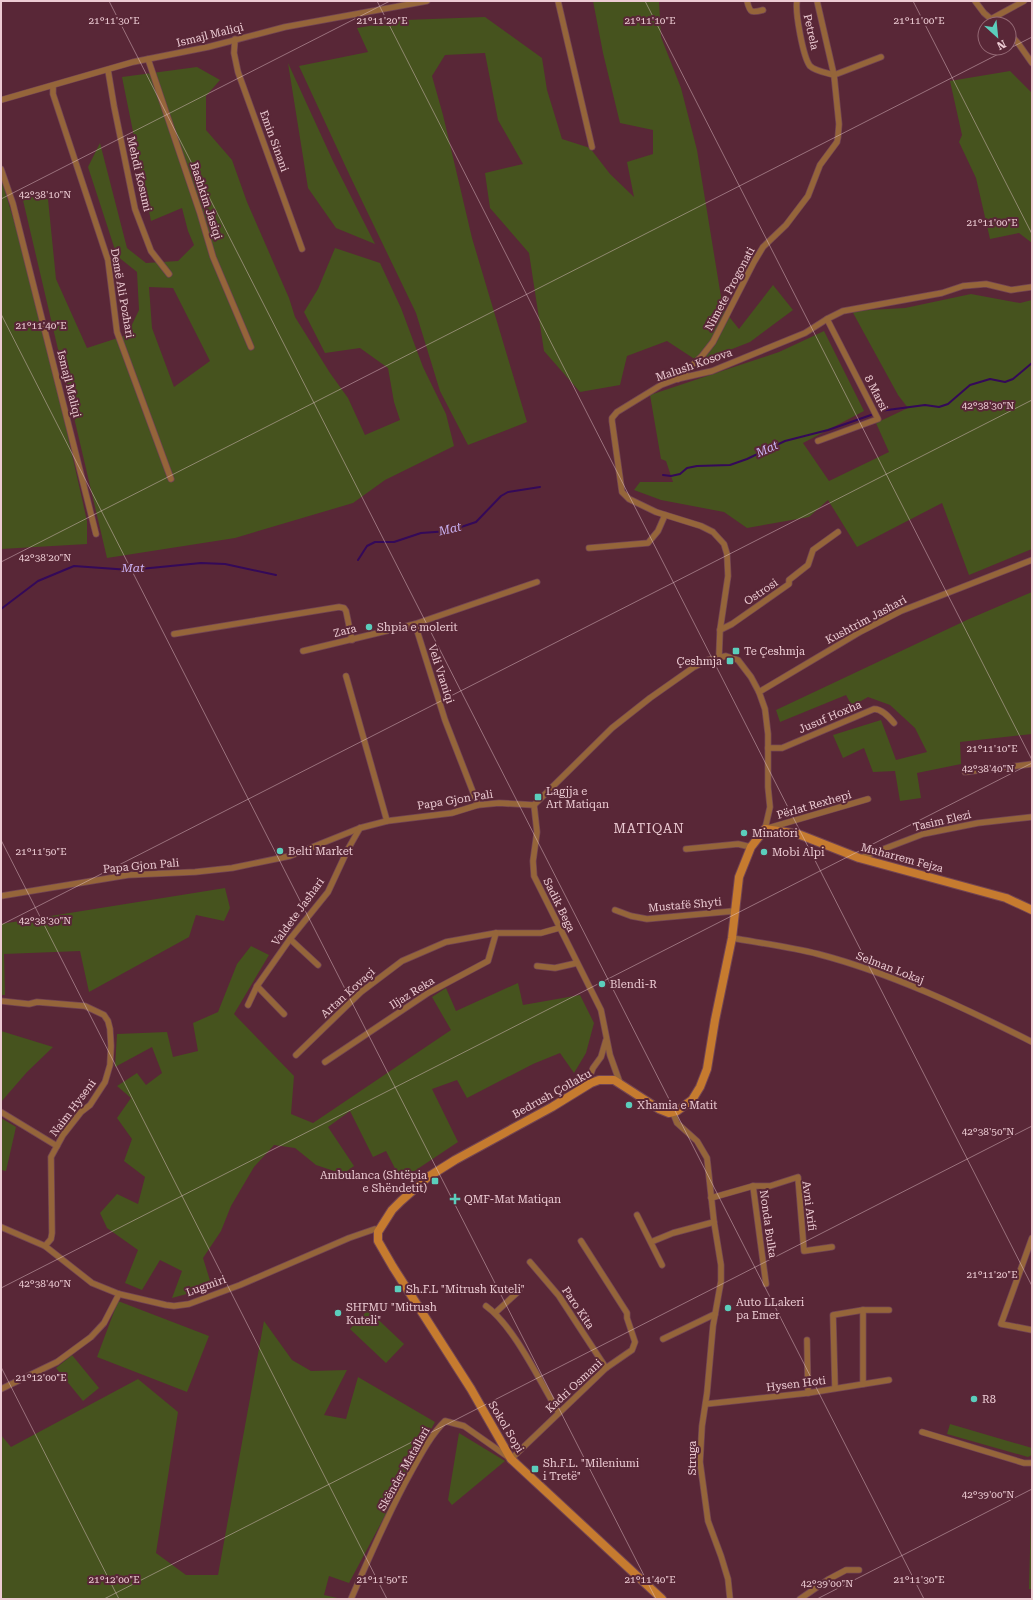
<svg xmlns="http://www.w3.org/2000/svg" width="1033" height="1600" font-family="'Roboto Serif',serif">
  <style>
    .green { fill: #46531e; fill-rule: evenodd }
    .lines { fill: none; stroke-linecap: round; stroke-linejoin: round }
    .stream { stroke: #340959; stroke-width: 2 }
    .street-casing { stroke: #734553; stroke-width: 7 }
    .secondary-casing { stroke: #734553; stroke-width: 10 }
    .street { stroke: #95653a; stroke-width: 5.5 }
    .secondary { stroke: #c67b2f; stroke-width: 8 }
    .ticks { fill: none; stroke: #eccbd3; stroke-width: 1; stroke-opacity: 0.45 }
    .poi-dot { fill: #5bcebc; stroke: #592737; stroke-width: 1.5 }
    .labels { text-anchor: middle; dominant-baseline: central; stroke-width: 4; stroke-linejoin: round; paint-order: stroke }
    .street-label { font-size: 11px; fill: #eccbd3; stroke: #592737 }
    .poi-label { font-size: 11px; fill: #eccbd3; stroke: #592737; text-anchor: start }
    .water-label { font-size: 12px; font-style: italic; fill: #cdb4f6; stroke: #592737 }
    .quarter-label { font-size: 13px; letter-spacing: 1px; fill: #eccbd3; stroke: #592737 }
    .ticks-label { font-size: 10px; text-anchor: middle; fill: #eccbd3; stroke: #592737; stroke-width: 4; stroke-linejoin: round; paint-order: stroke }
  </style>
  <rect width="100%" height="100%" fill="#592737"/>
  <g class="green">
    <polygon points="593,1 659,1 661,37 681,88 697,150 723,309 739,329 773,285 793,310 750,342 699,362 667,341 627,356 620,385 580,392 544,351 529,253 490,208 485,173 523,164 498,120 485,53 445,55 432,76 443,115 472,238 527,422 468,445 440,391 416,313 350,176 299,66 368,52 357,28 405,20 485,17 542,58 547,90 562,139 590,148 610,174 634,197 627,162 653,154 653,130 620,123 603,53"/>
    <polygon points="288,63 333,161 375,244 336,228 308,188"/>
    <path d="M197,67L220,80L206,96V130L232,160L247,202L289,298L295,317L330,373L348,398L365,435L400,420L394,402L388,368L360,348L325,353L304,312L318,289L335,248L380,263L401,308L423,367L446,414L454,446L385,480L353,503L235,538L107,558L22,196L48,199L56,279L87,348L127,335L139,310L137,272L117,256L88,167L100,143L127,248L146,263L178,261L194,245L188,231L182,208L151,221L122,77ZM149,287L173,288L210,361L174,387L152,328Z"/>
    <polygon points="1010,71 1032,93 1032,243 1019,233 990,239 976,178 959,142 962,135 950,81"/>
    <polygon points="1,178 36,294 87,521 87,544 1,549"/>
    <polygon points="971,294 1020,303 1032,300 1032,549 969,575 942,503 857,547 828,500 809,517 747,528 724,512 661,500 634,490 640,482 673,482 666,461 661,459 650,395 779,352 824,331 864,411 803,443 829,481 889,452 876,423 908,408 898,395 852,311 905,308"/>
    <polygon points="1032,592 1032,734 960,742 961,764 917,773 921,798 900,801 895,771 873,772 864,748 843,758 833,735 881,720 896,760 927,752 915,728 890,705 868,697 852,706 846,695 780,722 776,710 969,619"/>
    <polygon points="225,888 230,908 224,921 196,915 189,937 89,992 80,951 4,954 5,995 1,995 1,924"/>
    <polygon points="251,946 269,955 234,1014 294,1076 291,1114 313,1123 451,1030 432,997 446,988 456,1011 518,983 523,1005 580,995 594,1023 586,1053 574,1073 560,1053 533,1064 467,1098 457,1080 432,1089 458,1142 401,1180 386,1151 373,1157 350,1111 328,1127 354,1166 343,1174 316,1165 295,1148 274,1145 254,1167 231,1206 221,1231 203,1258 212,1287 172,1298 182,1271 160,1260 142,1290 125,1283 138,1250 107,1228 100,1213 117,1194 138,1204 145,1177 124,1161 132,1139 117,1118 131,1098 117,1086 137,1073 146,1085 162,1073 152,1047 115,1067 117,1034 167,1032 173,1057 198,1051 193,1023 218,1012 237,964"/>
    <polygon points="1,1031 53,1047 27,1072 1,1102"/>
    <polygon points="1,1118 16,1127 6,1171 1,1170"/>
    <polygon points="118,1301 209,1336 187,1392 97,1357"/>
    <polygon points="368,1310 404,1344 386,1363 350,1329"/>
    <polygon points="264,1321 292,1360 311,1371 347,1370 324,1415 346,1419 358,1377 435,1422 349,1583 329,1576 324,1595 342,1599 1,1599 1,1435 11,1447 138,1379 178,1412 156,1553 186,1575 218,1575"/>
    <polygon points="72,1355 99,1388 83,1401 56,1368"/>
    <polygon points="950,1424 1032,1448 1032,1455 1028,1457 947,1434"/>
    <polygon points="459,1433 505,1461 452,1505 448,1500"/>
    <polygon points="1032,1476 1032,1589 1029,1589"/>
  </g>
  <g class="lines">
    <g class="stream">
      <polyline points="880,411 925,405 939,407 948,404 970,385 990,379 1005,382 1013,379 1032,363"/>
      <polyline points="663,475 671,476 680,474 687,468 697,466 730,465 747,459 785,441 828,430 871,415"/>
      <polyline points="358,560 367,546 375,542 394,542 421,533 449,531 476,522 501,496 508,492 540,487"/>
      <polyline points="1,609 38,581 74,566 130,570 201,563 225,564 276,575"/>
    </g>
    <g class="street-casing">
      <g id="street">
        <polyline points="558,1 592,147"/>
        <path d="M747,1C750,13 751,13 763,10"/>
        <path d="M797,1C795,12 803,57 810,66C815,71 827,73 834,75L881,57"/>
        <polyline points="975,1 984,13 991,19 1024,1"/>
        <polyline points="991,19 998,24"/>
        <polyline points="1009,33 1018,43 1032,63"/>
        <polyline points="235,39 234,53 238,72 302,249"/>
        <polyline points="148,59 200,213 213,257 251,347"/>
        <polyline points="108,70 114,106 135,209 151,251 169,274"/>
        <polyline points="53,86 53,94 108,260 117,332 171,479"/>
        <polyline points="1,100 133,62 208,47 285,27 427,1"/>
        <polyline points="1,169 13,204 96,534"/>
        <polyline points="678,379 702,356 713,342 754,262 763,247 786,225 808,196 820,165 837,142 838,137 839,124 834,75 817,1"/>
        <polyline points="818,441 878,419 827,319"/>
        <polyline points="589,548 648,543 658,531 665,515"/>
        <polyline points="415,624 445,720 478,805"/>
        <polyline points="720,630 732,624 789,584 789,580 808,565 813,550 838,532"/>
        <polyline points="174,634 339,607 344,608 346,611 352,640"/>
        <polyline points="303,651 415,624 537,582"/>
        <polyline points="719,657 720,630 728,576 727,554 724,544 713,532 701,526 656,512 629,499 622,492 612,421 612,418 617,412 661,385 677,379 712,371 805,333 827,319 843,311 942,293 963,286 986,284 1011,290 1032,287"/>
        <polyline points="346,676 387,821"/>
        <polyline points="759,692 860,632 901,611 1032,560"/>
        <path d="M768,748H782L874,709C882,709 889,717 894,723"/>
        <polyline points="965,772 1032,764"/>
        <polyline points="534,805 537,832 533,861 534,876 601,1010 610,1055 620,1083"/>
        <polyline points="686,849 738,844 751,847"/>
        <polyline points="860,858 923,834 978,823 1032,817"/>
        <polyline points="1,896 128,875 195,872 232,868 290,856 360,828 387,821 452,813 478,805 499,803 534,805 612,728 650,698 694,667 708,660 726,656 738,660 751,677 759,692 765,709 768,734 768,787 770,807 765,829 868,799"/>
        <polyline points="615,910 631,916 647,919 734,911"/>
        <path d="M732,938C760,943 790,947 818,954C891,973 965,1008 1032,1042"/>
        <polyline points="290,939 318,965"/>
        <polyline points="537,966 555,968 577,963"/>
        <polyline points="257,986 284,1014"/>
        <polyline points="1,1001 29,1004 37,1002 85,1006 104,1015 108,1021 110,1029 111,1046 110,1065 105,1082 90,1105 81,1112 63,1135 51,1157 52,1233 51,1239 45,1246"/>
        <polyline points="248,1005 257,986 290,939 328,892 348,849 360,828"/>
        <polyline points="296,1055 361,992 402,961 446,942 496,933 541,933 559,928"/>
        <polyline points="325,1062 428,993 488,961 496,933"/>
        <polyline points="586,1086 593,1068 601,1057 606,1040"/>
        <polyline points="1,1112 57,1146"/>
        <polyline points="673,1113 677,1123 697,1141 707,1158 714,1222 721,1265 721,1281 713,1326 707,1393 702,1426 700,1462 708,1521 721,1556 728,1579 730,1599"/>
        <polyline points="753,1186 766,1284"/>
        <polyline points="711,1198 753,1186 770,1186 798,1177 804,1251 832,1247"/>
        <polyline points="637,1215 662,1265"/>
        <polyline points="1,1227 45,1246 92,1283 119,1294 166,1305 174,1306 189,1304 240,1285 349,1238 375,1229 378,1232"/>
        <polyline points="1032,1238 1001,1324 1032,1330"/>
        <polyline points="651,1242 673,1233 714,1222"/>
        <polyline points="530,1262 559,1296 606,1368"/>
        <path d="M486,1306C514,1326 540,1382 559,1413"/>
        <polyline points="863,1310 863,1384"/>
        <polyline points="495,1313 519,1291"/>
        <polyline points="663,1339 715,1314"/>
        <polyline points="807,1340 808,1393"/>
        <polyline points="835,1388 833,1315 863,1310 889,1310"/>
        <polyline points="1,1389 57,1362 91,1337 104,1323 119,1294"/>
        <polyline points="706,1404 808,1393 889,1380"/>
        <polyline points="922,1432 1024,1463 1032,1463"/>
        <path d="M351,1599C370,1556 388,1513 411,1472C421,1454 431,1435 445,1421L464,1426L511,1459L606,1368L632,1350L635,1342L627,1318V1313L581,1241"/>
        <polyline points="800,1599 829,1579 846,1570 859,1570"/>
      </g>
    </g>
    <g class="secondary-casing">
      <polyline id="secondary" points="662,1599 511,1459 471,1389 393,1267 378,1241 378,1232 392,1210 401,1201 428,1177 455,1160 552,1107 591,1083 599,1080 614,1080 659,1109 669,1113 677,1111 692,1100 700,1087 707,1069 715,1020 732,938 739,877 751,847 765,829 798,834 859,858 1006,898 1032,910"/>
    </g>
    <use href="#street" class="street"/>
    <use href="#secondary" class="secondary"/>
  </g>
  <path class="ticks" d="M109,1L924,1599M377,1L1032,1286M645,1L1032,760M913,1L1032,234M1,199L390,1M1,314L656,1599M1,562L1032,37M1,840L387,1599M1,925L1032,400M1,1288L1032,763M1,1367L119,1599M104,1599L1032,1126M817,1599L1032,1489"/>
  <g class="poi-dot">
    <circle cx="369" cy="627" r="4"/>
    <rect x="732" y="647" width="8" height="8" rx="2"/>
    <rect x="726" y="657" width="8" height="8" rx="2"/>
    <rect x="534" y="793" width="8" height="8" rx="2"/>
    <circle cx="744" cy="833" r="4"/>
    <circle cx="280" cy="851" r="4"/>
    <circle cx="764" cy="852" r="4"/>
    <circle cx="602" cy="984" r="4"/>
    <circle cx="629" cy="1105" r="4"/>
    <rect x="431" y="1177" width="8" height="8" rx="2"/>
    <path d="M453 1193h4v4h4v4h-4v4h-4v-4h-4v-4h4z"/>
    <rect x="394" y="1285" width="8" height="8" rx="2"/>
    <circle cx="728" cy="1308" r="4"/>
    <circle cx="338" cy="1313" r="4"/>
    <circle cx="974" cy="1399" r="4"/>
    <rect x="531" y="1465" width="8" height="8" rx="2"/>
  </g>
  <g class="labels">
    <g class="street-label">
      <text transform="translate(811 32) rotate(77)">Petrela</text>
      <text transform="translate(210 35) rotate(-14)">Ismajl Maliqi</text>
      <text transform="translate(274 141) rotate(70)">Emin Sinani</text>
      <text transform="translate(139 174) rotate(77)">Mehdi Kosumi</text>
      <text transform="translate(206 201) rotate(72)">Bashkim Jasiqi</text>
      <text transform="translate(730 289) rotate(-62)">Nimete Progonati</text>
      <text transform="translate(122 293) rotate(80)">Demë Ali Pozhari</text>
      <text transform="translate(694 365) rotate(-19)">Malush Kosova</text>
      <text transform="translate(69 384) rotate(76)">Ismajl Maliqi</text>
      <text transform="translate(876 393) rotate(63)">8 Marsi</text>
      <text transform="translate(761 592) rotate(-34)">Ostrosi</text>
      <text transform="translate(866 620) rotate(-28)">Kushtrim Jashari</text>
      <text transform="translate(345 631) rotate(-14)">Zara</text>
      <text transform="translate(441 674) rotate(72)">Veli Vraniqi</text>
      <text transform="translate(830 717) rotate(-23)">Jusuf Hoxha</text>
      <text transform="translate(455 800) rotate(-9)">Papa Gjon Pali</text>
      <text transform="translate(814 805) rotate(-16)">Përlat Rexhepi</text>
      <text transform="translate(942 821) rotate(-13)">Tasim Elezi</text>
      <text transform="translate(902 858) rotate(15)">Muharrem Fejza</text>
      <text transform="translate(141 866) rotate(-5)">Papa Gjon Pali</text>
      <text transform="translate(559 905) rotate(64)">Sadik Bega</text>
      <text transform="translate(685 905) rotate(-5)">Mustafë Shyti</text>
      <text transform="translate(298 912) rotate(-54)">Valdete Jashari</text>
      <text transform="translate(890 968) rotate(21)">Selman Lokaj</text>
      <text transform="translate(348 993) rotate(-42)">Artan Kovaçi</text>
      <text transform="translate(412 993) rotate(-32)">Iljaz Reka</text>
      <text transform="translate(552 1094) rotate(-29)">Bedrush Çollaku</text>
      <text transform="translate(73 1108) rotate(-53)">Naim Hyseni</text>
      <text transform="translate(809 1206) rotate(83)">Avni Arifi</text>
      <text transform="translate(768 1224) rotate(82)">Nonda Bulka</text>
      <text transform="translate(206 1286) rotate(-20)">Lugmiri</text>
      <text transform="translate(578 1308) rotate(56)">Paro Kita</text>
      <text transform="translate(796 1384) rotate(-7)">Hysen Hoti</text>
      <text transform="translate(574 1386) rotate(-43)">Kadri Osmani</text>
      <text transform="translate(506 1427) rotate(59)">Sokol Sopi</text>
      <text transform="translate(692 1458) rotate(-90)">Struga</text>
      <text transform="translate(404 1469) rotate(-61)">Skënder Matallari</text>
    </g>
    <g class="poi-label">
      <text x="377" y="627">Shpia e molerit</text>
      <text x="744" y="651">Te Çeshmja</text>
      <text x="722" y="661" text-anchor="end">Çeshmja</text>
      <text x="546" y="791">Lagjja e<tspan x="546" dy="13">Art Matiqan</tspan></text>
      <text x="752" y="833">Minatori</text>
      <text x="288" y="851">Belti Market</text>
      <text x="772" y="852">Mobi Alpi</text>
      <text x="610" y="984">Blendi-R</text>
      <text x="637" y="1105">Xhamia e Matit</text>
      <text x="427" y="1175" text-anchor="end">Ambulanca (Shtëpia<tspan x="427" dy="13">e Shëndetit)</tspan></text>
      <text x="464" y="1199">QMF-Mat Matiqan</text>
      <text x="406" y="1289">Sh.F.L "Mitrush Kuteli"</text>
      <text x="736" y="1302">Auto LLakeri<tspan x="736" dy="13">pa Emer</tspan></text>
      <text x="346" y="1307">SHFMU "Mitrush<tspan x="346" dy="13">Kuteli"</tspan></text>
      <text x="982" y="1399">R8</text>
      <text x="543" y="1463">Sh.F.L. "Mileniumi<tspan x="543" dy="13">i Tretë"</tspan></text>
    </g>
    <g class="water-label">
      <text transform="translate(767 449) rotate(-24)">Mat</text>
      <text transform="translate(450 529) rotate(-13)">Mat</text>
      <text x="133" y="568">Mat</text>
    </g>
    <g class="quarter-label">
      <text x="649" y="828">MATIQAN</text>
    </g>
  </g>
  <g class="ticks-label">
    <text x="919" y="24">21°11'00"E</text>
    <text x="114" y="24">21°11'30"E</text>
    <text x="382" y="24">21°11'20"E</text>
    <text x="650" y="24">21°11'10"E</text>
    <text x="45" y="198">42°38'10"N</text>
    <text x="992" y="226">21°11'00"E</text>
    <text x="41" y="329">21°11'40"E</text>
    <text x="988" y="409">42°38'30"N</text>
    <text x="45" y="561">42°38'20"N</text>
    <text x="992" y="752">21°11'10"E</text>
    <text x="988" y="772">42°38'40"N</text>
    <text x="41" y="855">21°11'50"E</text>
    <text x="45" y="924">42°38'30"N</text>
    <text x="988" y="1135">42°38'50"N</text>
    <text x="992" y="1278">21°11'20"E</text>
    <text x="45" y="1287">42°38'40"N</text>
    <text x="41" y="1381">21°12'00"E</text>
    <text x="988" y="1498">42°39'00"N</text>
    <text x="114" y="1583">21°12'00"E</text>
    <text x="382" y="1583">21°11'50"E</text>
    <text x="650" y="1583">21°11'40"E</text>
    <text x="919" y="1583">21°11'30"E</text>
    <text x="827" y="1587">42°39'00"N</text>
  </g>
  <rect width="1033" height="1600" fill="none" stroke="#eccbd3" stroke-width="4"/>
  <g transform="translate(997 36) rotate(153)"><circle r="19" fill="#592737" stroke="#946975"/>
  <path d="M0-3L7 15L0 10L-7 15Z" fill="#5bcebc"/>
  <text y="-6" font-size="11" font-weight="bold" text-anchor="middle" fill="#eccbd3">N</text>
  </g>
</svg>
